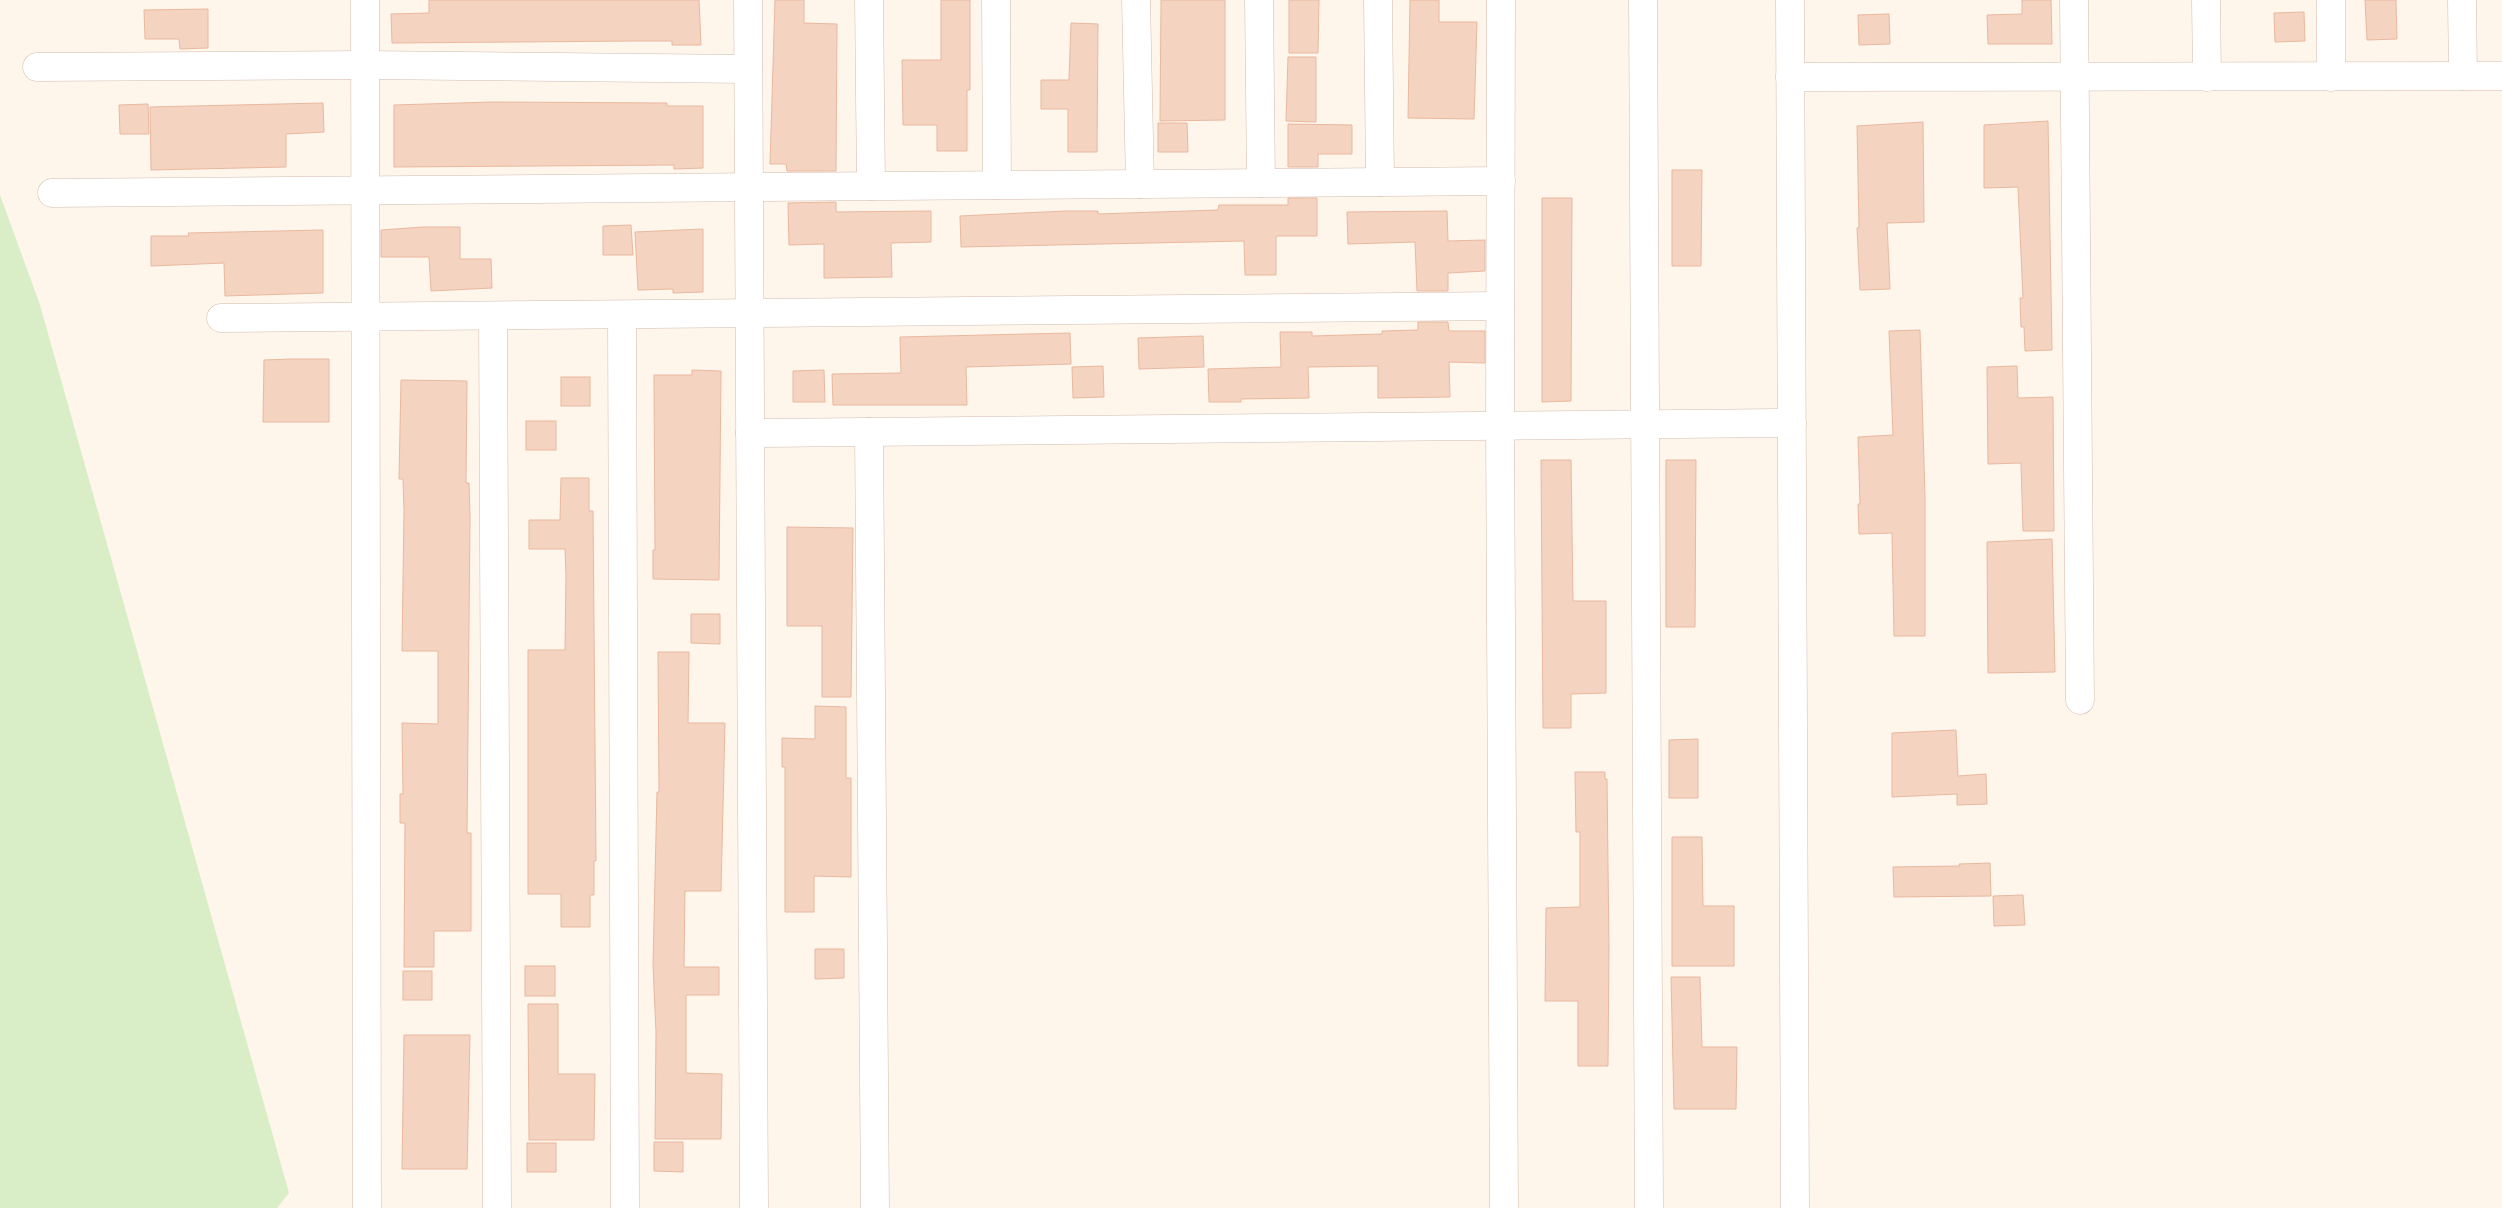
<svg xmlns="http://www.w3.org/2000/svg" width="2502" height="1208" font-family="Roboto,sans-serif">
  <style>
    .green { fill: #d9edc7 }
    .building { fill: #f5d3c1; stroke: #e9b8a0 }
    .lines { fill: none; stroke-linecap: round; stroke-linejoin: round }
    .minor-casing { stroke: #d2bcaf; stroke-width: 29 }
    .minor { stroke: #fff; stroke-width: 28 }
  </style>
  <rect width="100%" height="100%" fill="#fef5eb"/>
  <polygon class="green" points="0,195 40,305 289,1193 277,1208 0,1208"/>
  <g class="building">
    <polygon points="429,0 699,0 701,45 672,45 672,41 636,41 392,43 391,14 429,13"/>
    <polygon points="775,0 804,0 804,23 837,24 836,171 787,171 786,164 770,164"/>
    <polygon points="941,0 970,0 970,90 967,90 967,151 937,151 937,125 903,125 902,60 941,60"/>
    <polygon points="1161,0 1225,0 1225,120 1160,121"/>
    <polygon points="1289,0 1319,0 1318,53 1289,53"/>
    <polygon points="1410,0 1439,0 1439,22 1477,22 1474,119 1408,118"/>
    <polygon points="2022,0 2051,0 2052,44 1988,44 1987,15 2022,14"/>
    <polygon points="2365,0 2396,0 2397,39 2367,40"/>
    <polygon points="208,9 208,48 180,49 179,39 145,39 144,10"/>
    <polygon points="2304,12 2305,41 2275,42 2274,13"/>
    <polygon points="1889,14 1890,44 1859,45 1858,15"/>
    <polygon points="1071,23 1098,24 1097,152 1068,152 1068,109 1041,109 1041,80 1069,80"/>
    <polygon points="1288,57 1316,57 1316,122 1286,121"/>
    <polygon points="492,102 667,103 667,106 703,106 703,168 674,169 674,165 394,167 394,105"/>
    <polygon points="323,103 324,132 286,134 286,167 151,170 150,107"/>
    <polygon points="148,104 149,134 120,134 119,105"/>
    <polygon points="2048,121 2052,350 2025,351 2024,327 2021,327 2020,298 2023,298 2018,187 1984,188 1984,125"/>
    <polygon points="1923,122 1924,222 1887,223 1890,289 1860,290 1857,228 1859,227 1857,126"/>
    <polygon points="1158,123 1187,123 1188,152 1158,152"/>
    <polygon points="1288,124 1352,125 1352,154 1318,154 1318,167 1288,167"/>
    <polygon points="1672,170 1702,170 1701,266 1672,266"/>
    <polygon points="1288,198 1317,198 1317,236 1276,236 1276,275 1245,275 1244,241 961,247 960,216 1066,211 1098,211 1098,214 1218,210 1219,205 1288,205"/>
    <polygon points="1542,198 1572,198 1571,401 1542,402"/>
    <polygon points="836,202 836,212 931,211 931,242 891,243 892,277 824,278 824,244 789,245 788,203"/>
    <polygon points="1447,211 1448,241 1485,240 1485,271 1448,273 1448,291 1417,291 1415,242 1348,244 1347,212"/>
    <polygon points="631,225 633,255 603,255 603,226"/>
    <polygon points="423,227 460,227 460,259 491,259 492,288 431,291 429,257 381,257 381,230"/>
    <polygon points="703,229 703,292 673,293 673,289 638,290 635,232"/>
    <polygon points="323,230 323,293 225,296 224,263 151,266 151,236 189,236 188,233"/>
    <polygon points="1418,322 1448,322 1449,331 1485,331 1485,363 1449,362 1450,397 1378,398 1378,366 1308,367 1309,398 1241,399 1241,402 1209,402 1208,369 1281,367 1280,332 1312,332 1312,336 1382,334 1382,331 1418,330"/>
    <polygon points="1920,330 1925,496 1925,636 1894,636 1892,533 1859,534 1858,504 1860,504 1858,437 1893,435 1889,331"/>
    <polygon points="1070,333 1071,364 966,367 967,405 833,405 832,374 901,373 900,337"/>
    <polygon points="1203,336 1204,367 1139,369 1138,338"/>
    <polygon points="292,359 329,359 329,422 263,422 264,360"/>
    <polygon points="1103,366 1104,397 1073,398 1072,367"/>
    <polygon points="2017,366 2018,398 2053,397 2054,531 2023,531 2021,463 1988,464 1987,367"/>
    <polygon points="692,370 721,371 719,580 653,579 653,550 655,550 654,375 692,375"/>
    <polygon points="824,370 825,402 793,402 793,371"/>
    <rect x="561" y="377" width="29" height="29"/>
    <polygon points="401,380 467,381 466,483 469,483 470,518 467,833 471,833 471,931 434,931 434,967 404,967 405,823 400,823 400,794 403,794 402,723 438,724 438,651 402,651 404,511 403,479 399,479"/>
    <rect x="526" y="421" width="30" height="29"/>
    <polygon points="1541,460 1571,460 1573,601 1606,601 1606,693 1571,694 1571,728 1543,728"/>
    <polygon points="1666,460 1696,460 1695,627 1666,627"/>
    <polygon points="561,478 589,478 589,511 593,511 596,861 594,861 594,895 590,895 590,927 561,927 561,894 528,894 528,650 565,650 566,575 565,549 529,549 529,520 560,520"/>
    <polygon points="787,527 853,528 851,697 822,697 822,626 787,626"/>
    <polygon points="2052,539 2055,672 1988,673 1987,542"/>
    <polygon points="691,614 720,614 720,644 691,643"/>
    <polygon points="658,652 689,652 688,723 725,723 721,891 685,891 684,967 719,967 719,995 686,995 686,1073 722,1074 721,1139 655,1139 656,1032 653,965 657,792 659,792"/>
    <polygon points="815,706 846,707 846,778 851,778 851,877 814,876 814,912 785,912 785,767 782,767 782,738 815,739"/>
    <polygon points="1956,730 1958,776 1986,774 1987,804 1957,805 1957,794 1892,797 1892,733"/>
    <polygon points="1698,739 1698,798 1669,798 1669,740"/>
    <polygon points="1575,772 1605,772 1605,779 1607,779 1609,950 1608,1066 1578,1066 1578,1001 1545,1001 1546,908 1580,907 1580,832 1576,832"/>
    <polygon points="1672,837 1702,837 1703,906 1734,906 1734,966 1672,966"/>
    <polygon points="1990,863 1991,896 1894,897 1893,867 1960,866 1959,864"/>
    <polygon points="2023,895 2025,925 1994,926 1993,896"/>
    <polygon points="815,949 844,949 844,978 815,979"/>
    <rect x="525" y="966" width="30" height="30"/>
    <rect x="403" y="971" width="29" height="29"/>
    <polygon points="1671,977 1700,977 1702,1047 1737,1047 1736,1109 1674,1109"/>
    <polygon points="528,1004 558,1004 558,1074 595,1074 594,1140 529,1140"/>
    <polygon points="404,1035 470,1035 467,1169 402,1169"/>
    <polygon points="654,1142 683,1142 683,1172 654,1171"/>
    <rect x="527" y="1143" width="29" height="29"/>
  </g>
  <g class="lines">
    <g class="minor-casing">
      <g id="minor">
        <polyline points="365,0 367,1208"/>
        <polyline points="748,0 754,1208"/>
        <polyline points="869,0 871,186"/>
        <polyline points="996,0 997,185"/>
        <polyline points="1136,0 1140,184"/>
        <polyline points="1259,0 1261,183"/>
        <polyline points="1378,0 1380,182"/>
        <polyline points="1501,0 1500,426 1504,1208"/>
        <polyline points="1643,0 1649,1208"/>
        <polyline points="1790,0 1795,1208"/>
        <polyline points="2074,0 2080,700"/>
        <polyline points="2206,0 2207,77"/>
        <polyline points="2331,0 2331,77"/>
        <polyline points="2462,0 2463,76"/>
        <polyline points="37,67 366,65 748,69"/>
        <polyline points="1790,77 2502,76"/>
        <polyline points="52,193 1501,181"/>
        <polyline points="622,315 625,1208"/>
        <polyline points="493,316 497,1208"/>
        <polyline points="221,318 1500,306"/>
        <polyline points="869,432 875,1208"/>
        <polyline points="750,433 1792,423"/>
      </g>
    </g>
    <use href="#minor" class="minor"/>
  </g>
</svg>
